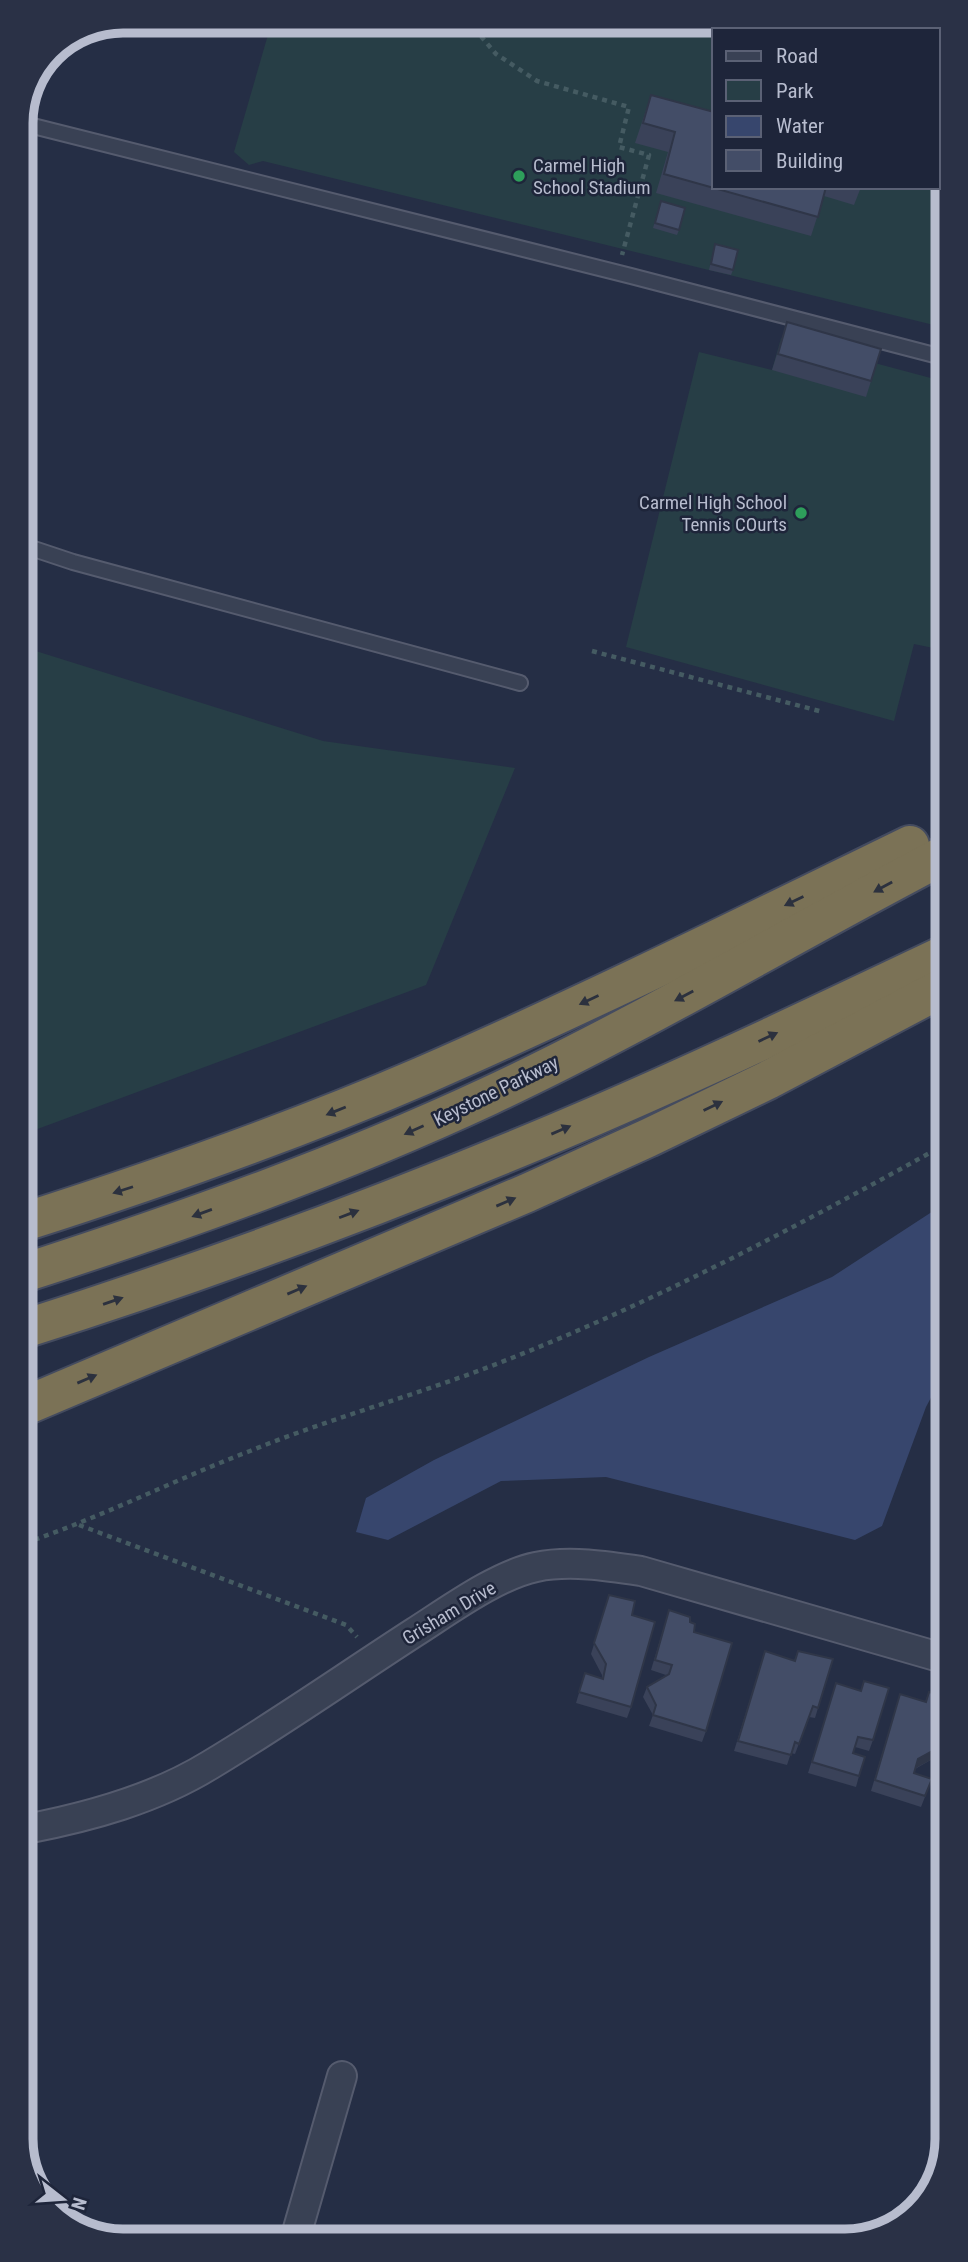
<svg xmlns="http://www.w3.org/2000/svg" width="968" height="2262" font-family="'Roboto Condensed',sans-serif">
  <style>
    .green { fill: #273e46 }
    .water { fill: #37466d }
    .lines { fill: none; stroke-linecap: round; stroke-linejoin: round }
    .lane-casing { stroke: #555b6e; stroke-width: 18 }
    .street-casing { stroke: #555b6e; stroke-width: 32 }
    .highway-casing { stroke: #444b5f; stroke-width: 42 }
    .path { stroke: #455b62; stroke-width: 4.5; stroke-dasharray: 5 5; stroke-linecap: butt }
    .lane { stroke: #394154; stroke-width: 14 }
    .street { stroke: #394154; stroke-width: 28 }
    .highway { stroke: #7b7256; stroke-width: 38 }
    .wall { fill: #3a4259 }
    .shaded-wall { fill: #2f3648 }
    .building { fill: #434d67; stroke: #2f3648; stroke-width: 2 }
    .oneway { fill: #2c313e }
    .leisure-dot { fill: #2e9e5b; stroke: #1e253a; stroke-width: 2.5 }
    .labels { text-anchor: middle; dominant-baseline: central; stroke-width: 5; stroke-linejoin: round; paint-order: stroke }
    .poi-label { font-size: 19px; fill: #b7bcce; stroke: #1e253a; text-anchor: start }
    .street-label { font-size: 19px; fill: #b7bcce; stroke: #1e253a }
    .rim { fill: none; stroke: #b7bcce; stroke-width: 9 }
  </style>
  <rect width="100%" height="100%" fill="#252e45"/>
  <g class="green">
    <polygon points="272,21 852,21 874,30 714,30 714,187 938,187 938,86 941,90 942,327 263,161 249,165 234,152"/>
    <polygon points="781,338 942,381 943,650 914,644 894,721 626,647 699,352 772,370"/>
    <polygon points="23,647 323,741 515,768 426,985 24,1134"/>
  </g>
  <polygon class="water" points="944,1204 945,1371 926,1407 882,1526 855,1540 606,1477 501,1481 388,1540 356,1532 366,1498 434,1460 649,1357 832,1277"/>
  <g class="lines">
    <g class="lane-casing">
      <g id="lane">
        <polyline points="21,123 631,276 942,357"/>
        <polyline points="22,545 73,562 520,683"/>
      </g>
    </g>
    <g class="street-casing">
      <g id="street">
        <path d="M26,1829C89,1817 155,1799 210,1765C280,1723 347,1676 415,1632C448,1611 497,1575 536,1567C569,1560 608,1566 641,1571L946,1659"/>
        <polyline points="295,2239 342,2076"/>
      </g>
    </g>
    <g class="highway-casing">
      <g id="highway">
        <path d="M24,1222C159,1179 292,1132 422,1076C587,1004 748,924 910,845"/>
        <path d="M24,1273C182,1222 339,1166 489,1096C645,1023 792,934 944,855"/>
        <path d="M24,1329C204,1272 381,1206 555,1133C686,1078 815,1016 944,955"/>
        <polyline points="25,1406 527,1193 648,1138 768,1080 944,987"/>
      </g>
    </g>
    <g class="path">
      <polyline points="468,21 496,54 537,81 629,107 619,147 649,155 622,255"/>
      <polyline points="592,651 823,712"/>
      <polyline points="79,1525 346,1625 357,1637"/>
      <path d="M25,1543C102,1517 174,1480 250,1451C331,1418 417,1395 499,1363C653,1303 800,1225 944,1145"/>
    </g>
    <use href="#lane" class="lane"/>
    <use href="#street" class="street"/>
    <use href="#highway" class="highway"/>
  </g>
  <g class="wall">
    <polygon points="651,95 714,187 861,187 854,205 824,196 811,236 656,193 668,152 635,143"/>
    <polygon points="661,201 679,230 677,235 653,228"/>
    <polygon points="715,244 733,270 731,275 709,270"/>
    <polygon points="787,322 871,381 866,397 772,370"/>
    <polygon points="609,1595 632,1615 631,1707 627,1718 576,1703 585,1673 602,1678 602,1675 591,1654"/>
    <polygon points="669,1610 690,1622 694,1632 706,1731 702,1742 649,1726 653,1715 643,1697 647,1687 666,1675 651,1670"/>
    <polygon points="765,1651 794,1661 798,1651 818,1708 815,1718 809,1717 795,1754 791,1753 787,1765 734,1751"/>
    <polygon points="836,1683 873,1740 869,1751 855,1747 853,1753 859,1776 856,1787 808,1773"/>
    <polygon points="929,1692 936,1757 915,1769 914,1773 932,1779 921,1807 871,1791 900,1694 925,1702"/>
    <polygon points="946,1766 946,1814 933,1810"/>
  </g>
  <polygon class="shaded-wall" points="940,1747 936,1757 914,1769 918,1759"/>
  <g class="building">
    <polygon points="651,95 714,112 714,187 826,187 818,217 664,174 675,132 643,123"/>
    <polygon points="661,201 685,208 679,230 655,223"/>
    <polygon points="715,244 738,250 733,270 711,264"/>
    <polygon points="787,322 881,349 871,381 778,354"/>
    <polygon points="609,1595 635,1601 632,1615 655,1622 631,1707 579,1692 585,1673 603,1679 606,1664 594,1643"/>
    <polygon points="669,1610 690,1617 690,1622 695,1624 694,1632 732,1643 706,1731 653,1715 656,1705 647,1687 669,1674 672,1665 655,1660"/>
    <polygon points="765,1651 795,1661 798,1651 833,1659 818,1708 813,1706 799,1744 795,1742 791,1755 738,1741"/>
    <polygon points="864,1681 889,1688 873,1740 858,1737 853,1753 865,1757 859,1776 812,1762 836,1683 861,1691"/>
    <polygon points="929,1692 946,1696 946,1728 940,1747 918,1759 914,1773 932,1779 925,1796 875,1780 900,1694 926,1702"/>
    <polygon points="946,1769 946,1803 937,1800"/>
  </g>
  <defs><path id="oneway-solid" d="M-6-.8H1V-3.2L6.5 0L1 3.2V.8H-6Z" transform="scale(1.75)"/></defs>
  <g class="oneway">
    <use href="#oneway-solid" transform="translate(883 887) rotate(151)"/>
    <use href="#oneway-solid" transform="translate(794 901) rotate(154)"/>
    <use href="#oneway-solid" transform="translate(684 996) rotate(152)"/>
    <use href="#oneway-solid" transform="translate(589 1000) rotate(155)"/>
    <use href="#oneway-solid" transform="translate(768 1037) rotate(-25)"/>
    <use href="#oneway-solid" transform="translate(713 1106) rotate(-26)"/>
    <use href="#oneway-solid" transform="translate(336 1111) rotate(158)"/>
    <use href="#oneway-solid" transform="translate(414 1130) rotate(156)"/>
    <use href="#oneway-solid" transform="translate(561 1130) rotate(-23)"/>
    <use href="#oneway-solid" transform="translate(123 1190) rotate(162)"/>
    <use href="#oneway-solid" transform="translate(506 1202) rotate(-23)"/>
    <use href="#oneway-solid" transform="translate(202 1213) rotate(160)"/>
    <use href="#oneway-solid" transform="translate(349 1214) rotate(-21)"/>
    <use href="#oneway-solid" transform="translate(297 1290) rotate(-23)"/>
    <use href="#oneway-solid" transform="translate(113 1301) rotate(-19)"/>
    <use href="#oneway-solid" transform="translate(87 1379) rotate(-23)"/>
  </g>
  <g class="leisure-dot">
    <circle cx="519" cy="176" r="7"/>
    <circle cx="801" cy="513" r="7"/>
  </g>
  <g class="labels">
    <g class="poi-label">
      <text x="533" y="165">Carmel High<tspan x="533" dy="22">School Stadium</tspan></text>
      <text x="787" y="502" text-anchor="end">Carmel High School<tspan x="787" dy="22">Tennis COurts</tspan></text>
    </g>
    <g class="street-label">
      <text transform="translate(496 1091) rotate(-26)">Keystone Parkway</text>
      <text transform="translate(449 1613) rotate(-31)">Grisham Drive</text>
    </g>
  </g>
  <path d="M0 0H968V2262H0ZM123 33H845A90 90 0 0 1 935 123V2139A90 90 0 0 1 845 2229H123A90 90 0 0 1 33 2139V123A90 90 0 0 1 123 33Z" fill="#2a3146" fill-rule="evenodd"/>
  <path class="rim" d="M123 33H845A90 90 0 0 1 935 123V2139A90 90 0 0 1 845 2229H123A90 90 0 0 1 33 2139V123A90 90 0 0 1 123 33Z"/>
  <rect x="712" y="28" width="228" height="161" fill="#1e253a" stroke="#5b6175" stroke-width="2"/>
  <rect x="726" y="51" width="35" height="10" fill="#394154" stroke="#5b6175" stroke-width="2"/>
  <text x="776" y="63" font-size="21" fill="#b7bcce">Road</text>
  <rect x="726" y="80" width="35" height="21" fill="#273e46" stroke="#5b6175" stroke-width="2"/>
  <text x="776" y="98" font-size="21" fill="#b7bcce">Park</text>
  <rect x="726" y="116" width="35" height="21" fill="#37466d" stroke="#5b6175" stroke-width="2"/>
  <text x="776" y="133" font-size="21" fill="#b7bcce">Water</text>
  <rect x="726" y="150" width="35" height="21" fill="#434d67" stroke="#5b6175" stroke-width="2"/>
  <text x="776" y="168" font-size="21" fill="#b7bcce">Building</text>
  <g transform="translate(63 2199) rotate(107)" stroke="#1e253a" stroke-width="5" paint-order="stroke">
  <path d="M0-5L12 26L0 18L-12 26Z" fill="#b7bcce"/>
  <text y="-10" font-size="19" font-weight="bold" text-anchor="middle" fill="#b7bcce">N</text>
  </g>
</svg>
